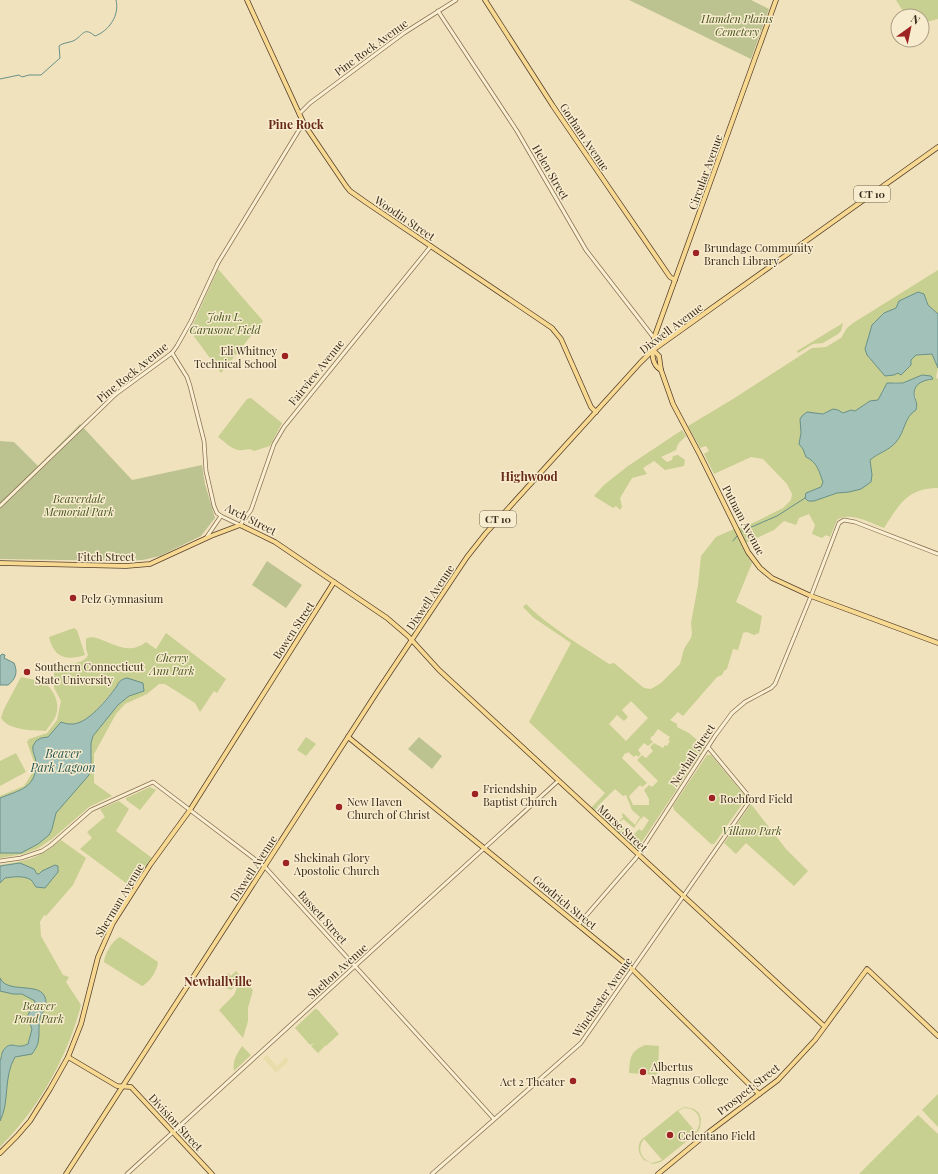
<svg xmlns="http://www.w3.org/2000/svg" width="938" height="1174" font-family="'Playfair Display',serif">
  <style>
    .farmland { fill: #e7deab }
    .green { fill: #c7cf91; fill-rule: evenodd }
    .cemetery { fill: #bcc391 }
    .water { fill: #a2c2b9; stroke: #689087 }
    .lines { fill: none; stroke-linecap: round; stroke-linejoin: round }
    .stream { stroke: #689087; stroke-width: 1 }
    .minor-casing { stroke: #8a7255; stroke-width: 4.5 }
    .major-casing { stroke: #57402a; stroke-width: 5.5 }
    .minor { stroke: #fbefd1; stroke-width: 3 }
    .major { stroke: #f7d992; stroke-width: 4 }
    .poi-dot { fill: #9d2322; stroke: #f8ecce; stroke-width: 1.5 }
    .labels { text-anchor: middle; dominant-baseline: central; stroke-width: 3; stroke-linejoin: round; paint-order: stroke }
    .shield { fill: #f8ecce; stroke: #726451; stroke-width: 1 }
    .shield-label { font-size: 10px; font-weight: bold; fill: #382a1b }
    .park-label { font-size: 11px; font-style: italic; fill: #485620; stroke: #f8ecce }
    .street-label { font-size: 11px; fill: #382a1b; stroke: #f8ecce }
    .poi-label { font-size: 11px; fill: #382a1b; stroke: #f8ecce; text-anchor: start }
    .neighbourhood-label { font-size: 12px; font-weight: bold; fill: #682a18; stroke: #f8ecce }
    .water-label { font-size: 12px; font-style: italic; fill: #295957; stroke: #f8ecce }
  </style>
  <rect width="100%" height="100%" fill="#f1e2be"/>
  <polygon class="farmland" points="267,1055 277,1066 286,1057 289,1061 276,1073 263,1058"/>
  <g class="green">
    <polygon points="896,0 938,0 938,19 922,23 922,16 906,16"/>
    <polygon points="218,269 263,321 221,373 190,331"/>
    <path d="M938,270V314L928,305L927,300L896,308L884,313L872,325L865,349L867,355L885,376L898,373L916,355L932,354L938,368L936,377L938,379V488C907,488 899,505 884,528C871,523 849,511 837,520L830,537L826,535L822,538L812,534L815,525L809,514L799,518L796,525L784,521L774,530L746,543L739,528L755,522L783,508L791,500L792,494L787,484L763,459L751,457L714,474L704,454L709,451L706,446L700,448L688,426L733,399L812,348L826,347L841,338L847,328L853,323ZM922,375L932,379C903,383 920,396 916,410C904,417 905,432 896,442C890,450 878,453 870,460V467L849,492L837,493L814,501L806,493L821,487L823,482C819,471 817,462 806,457L803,449L799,444L801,433L800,420L807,412C813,413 819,415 824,413C832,411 834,408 843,413L851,410L855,411L870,401L878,400L881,396L882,390L894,382L903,383Z"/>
    <polygon points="843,323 841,331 838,334 823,343 813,344 798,353 797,351"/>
    <path d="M251,398L282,423L270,446L254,451C249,447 244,451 238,450C231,449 224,441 218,437L247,399Z"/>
    <polygon points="682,430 686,436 678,444 676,450 661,457 667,462 672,460 673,456 678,455 685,460 684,466 665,470 654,461 643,468 647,474 632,478 620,498 622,507 620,510 616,506 613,508 594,496 604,485 628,466"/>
    <path d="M734,529L752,563L736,602L762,616L759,633L754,635L747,632L743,633L738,650L733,649L727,669L724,671L722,675L717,677L683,716L678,712L670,720L677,724V727L689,733L705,747L637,849H636L591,808L605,793L529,722L571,643L534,618L523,607L526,604C549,627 582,646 609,664L614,663L644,688L651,689L661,683L680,664L684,649L691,638L692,633L691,623L698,585L701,556L716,537ZM631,701L648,718L626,741L609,724L617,715L624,721L628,717L622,710ZM658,729L670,737L668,740L670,741L667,746L665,745L663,748L654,743L650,747L653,751L646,758L642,755L637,760L658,781L652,787L649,785L644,790L649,799V805H633L629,796L640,785L642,787L647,783L622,758L625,753L626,754L628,752L634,757L636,755L638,757L641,754L638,750L644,743L648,746L653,742L650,739L652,736H653ZM615,789L623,796L626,795L632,810L640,817L635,825L623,813L622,815L623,817L615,825L597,807ZM643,816L649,820L642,831L639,829L631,837L629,836L630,834L619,823L623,819L634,828L641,818L642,819Z"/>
    <path d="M74,628L77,630L85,655C66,661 54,658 49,637Z"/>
    <path d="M166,633L226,679L217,693L214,691L200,712L195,703L165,684H159L147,694L125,704L116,714L94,754V783L112,796L89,807L52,839L37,849L23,854L0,858V796L24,786L28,780L32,773L34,762L27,742L29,739L47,733L57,720L61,701L54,688V668C65,662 83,666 88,655L86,649V639C99,630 123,661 146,642L156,649ZM127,678L137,682L143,692C139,693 134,693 131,695C122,699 93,732 91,741C89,752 91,764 89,775L60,758L95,712L117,686C118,682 122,679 127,678Z"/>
    <path d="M21,677C29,679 39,680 46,684C55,691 60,705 56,715C54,721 49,726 46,731C33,730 9,731 1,718L4,709Z"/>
    <polygon points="306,737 316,744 306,756 297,750"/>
    <polygon points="16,753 26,772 0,786 0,761"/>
    <polygon points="707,755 711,755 745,796 745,800 714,844 711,844 674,810 673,806"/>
    <polygon points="150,787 156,790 140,810 126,800 126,798"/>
    <polygon points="119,801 129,809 116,831 152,858 141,874 130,886 80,849 92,838 87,832 105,817 100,809"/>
    <polygon points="751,804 786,849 808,871 794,886 746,843 736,854 724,843"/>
    <path d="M61,840L86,858L73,885L46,916L44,915L40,922L41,936L63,975L69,977L66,982L81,1005C67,1058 39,1108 0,1147V865C27,861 40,858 61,840Z"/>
    <path d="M120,937L158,962C157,971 150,982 142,986L104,962C105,953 112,941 120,937Z"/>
    <polygon points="236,971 253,990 248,1008 248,1021 243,1038 219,1010 234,995 237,988 234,987 231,990 214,983 221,976 223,977 228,973 231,976"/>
    <polygon points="315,1009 317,1009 339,1034 326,1046 322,1044 325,1046 318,1053 311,1046 314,1043 310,1045 295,1028"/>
    <path d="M645,1045L659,1046L658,1073L655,1075L629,1073C630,1058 630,1051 645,1045Z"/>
    <path d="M242,1046L251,1055L234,1071C232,1061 237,1054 242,1046Z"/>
    <polygon points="938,1094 938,1127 922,1110"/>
    <path d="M685,1107L694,1109L699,1113L701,1119L700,1128L697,1133L661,1162L653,1164L644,1160C638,1154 637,1147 641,1140L678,1110ZM684,1108C698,1108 704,1120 696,1132L678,1111ZM644,1139L662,1160L652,1163C640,1159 637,1148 644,1139Z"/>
    <polygon points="918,1115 938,1134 938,1174 859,1174"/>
  </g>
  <g class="cemetery">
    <polygon points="629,0 751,0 769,9 751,59"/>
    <polygon points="80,424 132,480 202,465 205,484 215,518 201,536 160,556 143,560 122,561 0,559 0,441 14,442 38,466"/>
    <polygon points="267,561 302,585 286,608 252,585"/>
    <polygon points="419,737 442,756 432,769 408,749"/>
  </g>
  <g class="water">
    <polygon points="918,292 924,294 928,305 938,314 938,368 932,354 916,355 911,360 911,365 901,375 898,373 894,375 885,376 867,355 865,349 872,325 884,313 896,308 899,301"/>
    <path d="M922,375L931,376L933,379C924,380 914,383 914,394C915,401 918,402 916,410C904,417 905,432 896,442C890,450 878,453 870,460L872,475L871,482L861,489L849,492L837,493L814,501H808L805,498L806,493L821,487L823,482C819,471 817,462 806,457L803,449L799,444L801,433L800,419L802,416L807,412L823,414L833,409L838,410L843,413L851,410L855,411L870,401L878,400L887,383H903Z"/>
    <path d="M2,654L5,655L4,658L14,663C18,672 16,679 8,685H0V656Z"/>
    <path d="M127,678L143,683L144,691L129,696L118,705L93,736L91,743V766L89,775L56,813L52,829L49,835L38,844L21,853H0V798C20,790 37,788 36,761C35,756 32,751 33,746L36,741L41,738L48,737L61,722C64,723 67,724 70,724C87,726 108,698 117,686C118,682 122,679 127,678Z"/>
    <path d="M20,863L34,869L37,874H39L42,871L55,865L58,866V872L45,888L36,887C34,885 33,881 31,880C24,875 12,877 5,878L0,883V866Z"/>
    <path d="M0,978C8,996 47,978 46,1004C46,1010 41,1013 40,1018C38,1026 40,1035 38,1043C37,1047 34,1051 32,1054L15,1057C3,1077 10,1102 0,1121V1061C2,1057 1,1054 3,1051C9,1041 15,1047 21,1046C24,1046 25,1045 28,1044L32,1029L27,1017L35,1001L22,994H13L0,991Z"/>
  </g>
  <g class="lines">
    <g class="stream">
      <path d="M0,79L19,75L22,77L29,75H41L60,58L59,46C64,42 70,43 75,40C84,34 84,27 95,36C109,31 120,15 116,0"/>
      <polyline points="742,531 777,516 805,498"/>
      <polyline points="733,541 737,536"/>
    </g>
    <g class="minor-casing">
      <g id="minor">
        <polyline points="438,11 517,131 586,250 654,338"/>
        <polyline points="299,114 310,103 404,33 456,0"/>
        <polyline points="172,353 187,377 190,386 204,441 206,471 214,506 217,513 221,516 240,525 251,510 274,444 284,427 431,246"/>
        <polyline points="0,506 116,394 172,353 177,346 191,321 218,263 299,130 304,124"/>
        <polyline points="206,538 221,516"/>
        <polyline points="0,861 21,858 42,851 51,845 91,810 153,782 265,867 494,1119"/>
        <polyline points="578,925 636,858 715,736 732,713 745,702 771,688 775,684 811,596 839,523 844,520 855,522 938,554"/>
        <polyline points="127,1174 558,781"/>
        <polyline points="432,1174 581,1043 751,799 708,747"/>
      </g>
    </g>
    <g class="major-casing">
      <g id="major">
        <polyline points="247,0 304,124 346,186 350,191 367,203 552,328 561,339 591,407 596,412"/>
        <polyline points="485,0 553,106 670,277 675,280"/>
        <polyline points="653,350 659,356 661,370 673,404 700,455 748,552 760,568 772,578 811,596 938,643"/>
        <path d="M661,370C649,363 653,349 654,338L776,0"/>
        <polyline points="0,563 126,566 150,564 211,536 240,525 275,542 387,618 408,636 439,670 824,1026"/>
        <polyline points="348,737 632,969 759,1094"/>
        <polyline points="68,1057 117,1086 131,1087 212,1174"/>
        <polyline points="0,1153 17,1136 30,1121 50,1089 68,1057 81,1024 98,957 113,923 150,865 190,810 334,582"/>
        <polyline points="66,1174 379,689 467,557 486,533 640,363 653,350 938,147"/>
        <polyline points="658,1174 709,1132 778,1080 815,1040 867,969 938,1036"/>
      </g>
    </g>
    <use href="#minor" class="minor"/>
    <use href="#major" class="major"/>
  </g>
  <g class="poi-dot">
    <circle cx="696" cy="253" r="4"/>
    <circle cx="285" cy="356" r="4"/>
    <circle cx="73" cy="598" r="4"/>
    <circle cx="27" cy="672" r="4"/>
    <circle cx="475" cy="794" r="4"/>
    <circle cx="712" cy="798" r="4"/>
    <circle cx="339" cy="807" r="4"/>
    <circle cx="286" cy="863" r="4"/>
    <circle cx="643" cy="1072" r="4"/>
    <circle cx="573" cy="1081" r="4"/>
    <circle cx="670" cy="1135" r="4"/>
  </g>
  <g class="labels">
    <g class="shield">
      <rect x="854" y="186" width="36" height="16" rx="3"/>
      <rect x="480" y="511" width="36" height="16" rx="3"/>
    </g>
    <g class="shield-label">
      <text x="872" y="194">CT 10</text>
      <text x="498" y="519">CT 10</text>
    </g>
    <g class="park-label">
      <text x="737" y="18">Hamden Plains<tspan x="737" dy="13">Cemetery</tspan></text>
      <text x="225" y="316">John L.<tspan x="225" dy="13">Carusone Field</tspan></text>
      <text x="79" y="498">Beaverdale<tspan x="79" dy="13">Memorial Park</tspan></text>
      <text x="172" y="657">Cherry<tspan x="172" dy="13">Ann Park</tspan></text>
      <text x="752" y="830">Villano Park</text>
      <text x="39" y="1005">Beaver<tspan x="39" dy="13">Pond Park</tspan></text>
    </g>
    <g class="street-label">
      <text transform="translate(371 47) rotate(-36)">Pine Rock Avenue</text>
      <text transform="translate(585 137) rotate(56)">Gorham Avenue</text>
      <text transform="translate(551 172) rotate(60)">Helen Street</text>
      <text transform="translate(705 172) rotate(-70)">Circular Avenue</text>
      <text transform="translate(405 218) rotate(34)">Woodin Street</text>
      <text transform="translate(671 328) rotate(-37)">Dixwell Avenue</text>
      <text transform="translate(132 372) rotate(-39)">Pine Rock Avenue</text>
      <text transform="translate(316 372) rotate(-51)">Fairview Avenue</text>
      <text transform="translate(251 519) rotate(27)">Arch Street</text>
      <text transform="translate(744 520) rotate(62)">Putnam Avenue</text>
      <text x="106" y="556">Fitch Street</text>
      <text transform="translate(430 597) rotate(-56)">Dixwell Avenue</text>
      <text transform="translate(293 630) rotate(-57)">Bowen Street</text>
      <text transform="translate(692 755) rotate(-57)">Newhall Street</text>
      <text transform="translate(623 828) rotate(43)">Morse Street</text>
      <text transform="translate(253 868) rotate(-57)">Dixwell Avenue</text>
      <text transform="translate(119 900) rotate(-59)">Sherman Avenue</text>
      <text transform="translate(565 902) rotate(39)">Goodrich Street</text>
      <text transform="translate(323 917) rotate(48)">Bassett Street</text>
      <text transform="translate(337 971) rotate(-42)">Shelton Avenue</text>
      <text transform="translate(602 997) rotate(-55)">Winchester Avenue</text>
      <text transform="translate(748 1089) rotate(-38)">Prospect Street</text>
      <text transform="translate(176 1122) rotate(47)">Division Street</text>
    </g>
    <g class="poi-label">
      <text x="704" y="247">Brundage Community<tspan x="704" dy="13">Branch Library</tspan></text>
      <text x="277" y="350" text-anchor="end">Eli Whitney<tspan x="277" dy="13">Technical School</tspan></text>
      <text x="81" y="598">Pelz Gymnasium</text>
      <text x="35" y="666">Southern Connecticut<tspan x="35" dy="13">State University</tspan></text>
      <text x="483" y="788">Friendship<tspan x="483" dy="13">Baptist Church</tspan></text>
      <text x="720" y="798">Rochford Field</text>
      <text x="347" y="801">New Haven<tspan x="347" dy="13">Church of Christ</tspan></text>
      <text x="294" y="857">Shekinah Glory<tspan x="294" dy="13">Apostolic Church</tspan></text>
      <text x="651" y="1066">Albertus<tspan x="651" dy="13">Magnus College</tspan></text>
      <text x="565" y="1081" text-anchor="end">Act 2 Theater</text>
      <text x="678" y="1135">Celentano Field</text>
    </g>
    <g class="neighbourhood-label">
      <text x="296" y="124">Pine Rock</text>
      <text x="529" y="476">Highwood</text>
      <text x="218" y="981">Newhallville</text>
    </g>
    <g class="water-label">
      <text x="63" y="753">Beaver<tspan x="63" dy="14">Park Lagoon</tspan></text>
    </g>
  </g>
  <g transform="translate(910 28) rotate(33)"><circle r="19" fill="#f8ecce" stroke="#ab9e86"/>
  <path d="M0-3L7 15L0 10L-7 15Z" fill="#9d2322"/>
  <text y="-6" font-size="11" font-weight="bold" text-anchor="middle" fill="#382a1b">N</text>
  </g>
</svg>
